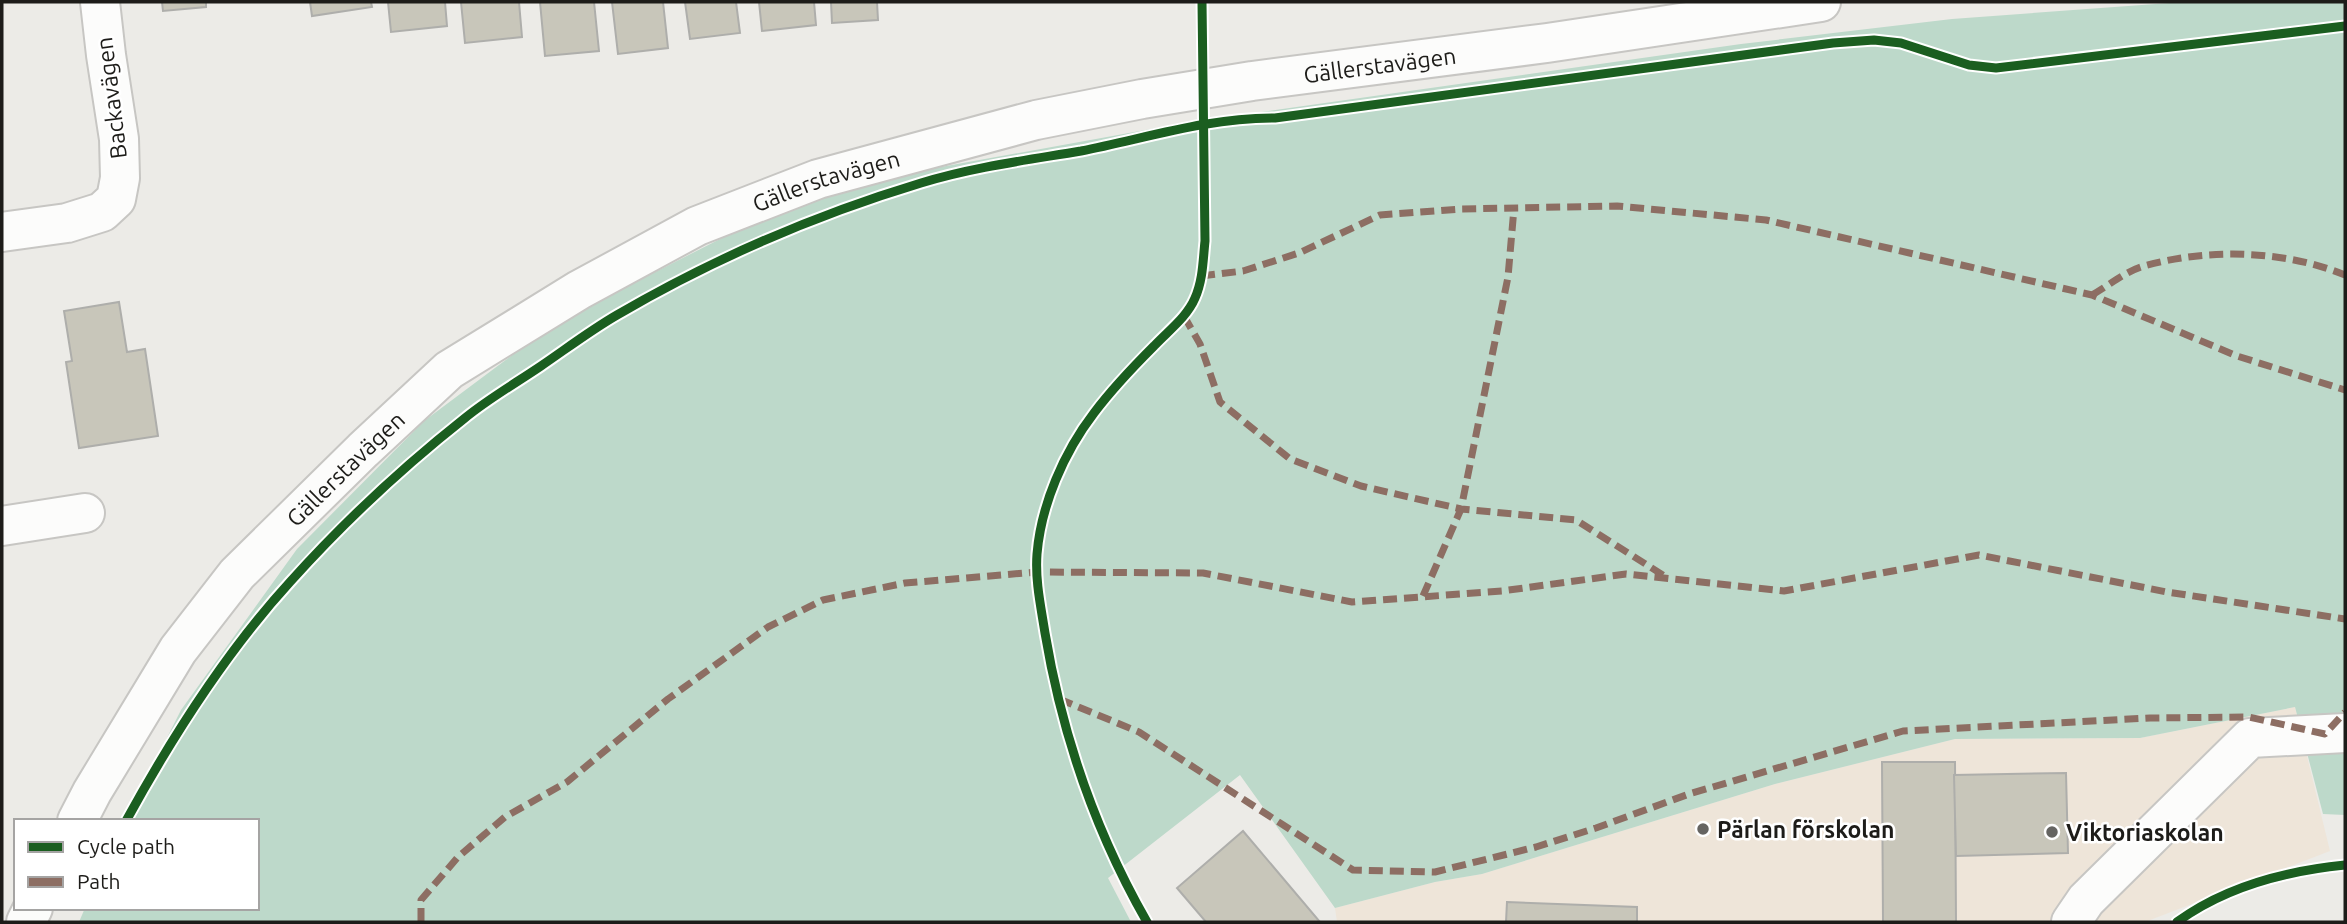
<svg xmlns="http://www.w3.org/2000/svg" width="2347" height="924" font-family="Ubuntu,sans-serif">
  <style>
    .education { fill: #eee5d9 }
    .forest { fill: #bdd9ca }
    .building { fill: #c8c6ba; stroke: #aeaeab; stroke-width: 2 }
    .lines { fill: none; stroke-linecap: round; stroke-linejoin: round }
    .minor-casing { stroke: #c7c6c3; stroke-width: 42 }
    .minor { stroke: #fcfcfb; stroke-width: 38 }
    .quiet { stroke: #8d6e63; stroke-width: 7; stroke-dasharray: 14 7; stroke-linecap: butt }
    .cycleway-casing { stroke: #fff; stroke-width: 13 }
    .cycleway { stroke: #1b5e20; stroke-width: 9 }
    .poi-dot { fill: #656461; stroke: #fff; stroke-width: 2.5 }
    .labels { text-anchor: middle; dominant-baseline: central; stroke-width: 5; stroke-linejoin: round; paint-order: stroke }
    .street-label { font-size: 23px; fill: #1d1c19; stroke: #fff }
    .poi-label { font-size: 23px; font-weight: bold; fill: #1d1c19; stroke: #fff; text-anchor: start }
  </style>
  <rect width="100%" height="100%" fill="#ecebe7"/>
  <polygon class="education" points="2295,707 2330,851 2145,922 1337,922 1335,908 1435,882 1482,874 1775,784 1955,739 2140,738"/>
  <polygon class="forest" points="2183,2 2345,2 2345,815 2323,814 2295,707 2140,738 1955,739 1775,784 1482,874 1435,882 1335,908 1240,775 1108,878 1131,922 79,922 85,908 257,908 257,821 125,821 181,710 297,549 424,421 555,323 724,237 858,182 1184,123 1741,44 1952,19"/>
  <g class="building">
    <polygon points="162,2 206,2 206,7 163,11"/>
    <polygon points="310,2 371,2 372,7 312,16"/>
    <polygon points="388,2 445,2 447,26 391,32"/>
    <polygon points="461,2 519,2 522,37 465,43"/>
    <polygon points="540,2 594,2 599,51 545,56"/>
    <polygon points="612,2 663,2 668,48 618,54"/>
    <polygon points="685,2 736,2 740,33 690,39"/>
    <polygon points="759,2 814,2 816,25 762,31"/>
    <polygon points="831,2 877,2 878,20 832,23"/>
    <polygon points="119,302 127,352 145,349 158,436 79,448 66,362 72,361 64,311"/>
    <polygon points="1882,762 1955,762 1956,922 1883,922"/>
    <polygon points="2066,773 2068,853 1956,856 1954,775"/>
    <polygon points="1243,831 1320,922 1206,922 1177,888"/>
    <polygon points="1507,902 1637,907 1637,922 1506,922"/>
  </g>
  <g class="lines">
    <g class="minor-casing">
      <g id="minor">
        <polyline points="2,232 67,223 102,212 116,199 120,178 119,139 106,55 100,2"/>
        <polyline points="2,526 85,513"/>
        <path id="s1" d="M77,821L92,792L178,650L237,574L363,450L449,370L579,290L697,226L818,179L1036,120L1142,99L1252,81L1547,43L1821,2"/>
        <polyline points="26,922 33,908"/>
        <polyline points="2071,922 2086,900 2250,738 2345,733"/>
      </g>
    </g>
    <use href="#minor" class="minor"/>
    <g class="quiet">
      <polyline points="1201,276 1243,271 1299,253 1380,215 1461,209 1617,206 1766,220 2092,295 2237,356 2345,390"/>
      <path d="M2092,295C2108,286 2126,271 2144,266C2208,248 2284,250 2345,275"/>
      <polyline points="1184,316 1200,344 1220,402 1290,459 1361,486 1461,509 1576,520 1666,577"/>
      <polyline points="1423,596 1461,509 1508,277 1514,208"/>
      <polyline points="1059,699 1139,732 1353,870 1435,872 1536,847 1596,828 1689,794 1903,731 2150,718 2249,717 2325,734 2345,712"/>
      <polyline points="421,922 421,900 458,857 505,817 567,782 668,699 768,627 823,600 905,583 1037,572 1203,573 1352,602 1502,591 1626,574 1784,591 1979,555 2167,592 2345,619"/>
    </g>
    <g class="cycleway-casing">
      <g id="cycleway">
        <path d="M126,821C172,737 225,653 290,582C343,523 403,467 465,418C488,399 516,383 541,366C566,349 591,330 617,315C713,259 815,215 921,183C973,167 1028,160 1081,151C1147,138 1206,118 1275,118L1833,43L1874,40L1901,43L1969,65L1996,68L2345,26"/>
        <path d="M1147,922C1096,833 1062,734 1045,633C1041,607 1035,581 1037,554C1041,505 1064,452 1094,413C1112,389 1133,367 1154,346C1168,331 1187,317 1195,298C1203,280 1203,260 1205,241L1202,2"/>
        <path d="M2177,922C2226,886 2285,871 2345,865"/>
      </g>
    </g>
    <use href="#cycleway" class="cycleway"/>
  </g>
  <g class="poi-dot">
    <circle cx="1703" cy="829" r="7"/>
    <circle cx="2052" cy="832" r="7"/>
  </g>
  <g class="labels">
    <g class="street-label">
      <text stroke="none"><textPath href="#s1" startOffset="1580">Gällerstavägen</textPath></text>
      <text transform="translate(111 98) rotate(-97)">Backavägen</text>
      <text stroke="none"><textPath href="#s1" startOffset="1013">Gällerstavägen</textPath></text>
      <text stroke="none"><textPath href="#s1" startOffset="446">Gällerstavägen</textPath></text>
    </g>
    <g class="poi-label">
      <text x="1717" y="829">Pärlan förskolan</text>
      <text x="2066" y="832">Viktoriaskolan</text>
    </g>
  </g>
  <rect width="2347" height="924" fill="none" stroke="#1d1c19" stroke-width="7"/>
  <rect x="14" y="819" width="245" height="91" fill="#ffffff" stroke="#a5a4a3" stroke-width="2"/>
  <rect x="28" y="842" width="35" height="10" fill="#1b5e20" stroke="#a5a4a3" stroke-width="2"/>
  <text x="77" y="854" font-size="21" fill="#1d1c19">Cycle path</text>
  <rect x="28" y="877" width="35" height="10" fill="#8d6e63" stroke="#a5a4a3" stroke-width="2"/>
  <text x="77" y="889" font-size="21" fill="#1d1c19">Path</text>
</svg>
